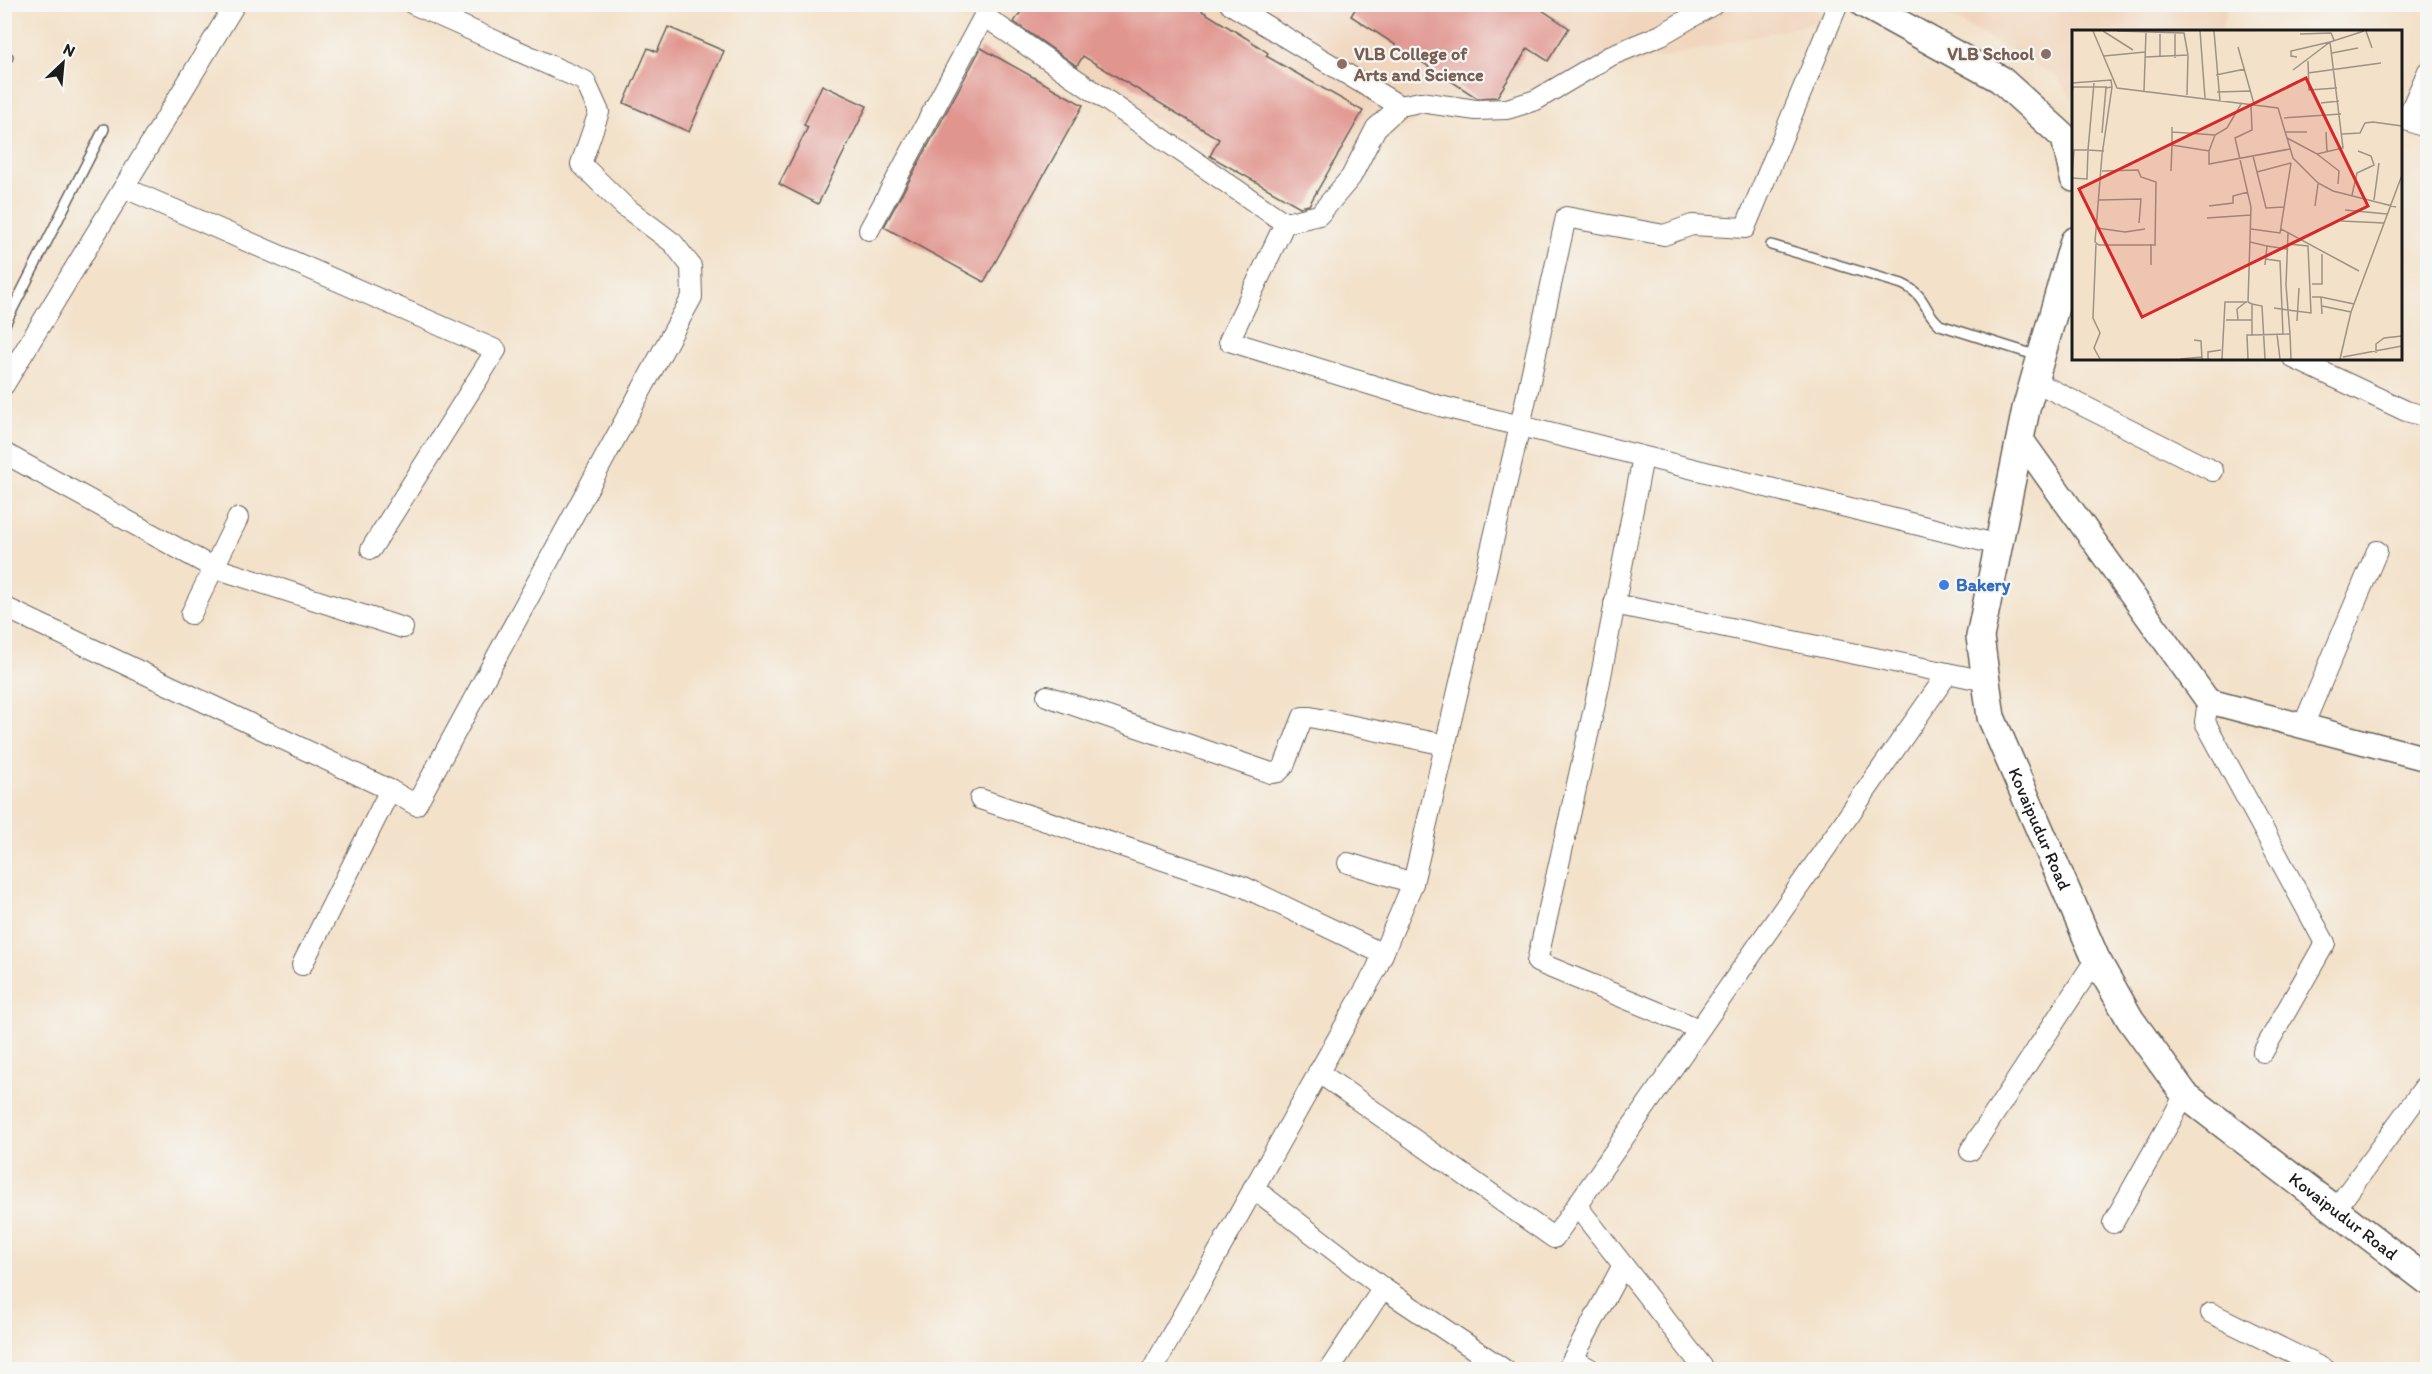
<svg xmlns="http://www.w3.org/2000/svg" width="2432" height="1374" font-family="Itim,sans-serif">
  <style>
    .built { fill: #f1d5bd }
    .building { fill: #e1958f }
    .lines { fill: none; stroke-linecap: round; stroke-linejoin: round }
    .service-casing { stroke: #676159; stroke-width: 12 }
    .minor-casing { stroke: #676159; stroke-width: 22 }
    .tertiary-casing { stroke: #676159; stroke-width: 27 }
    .secondary-casing { stroke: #676159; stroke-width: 30 }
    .service { stroke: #fff; stroke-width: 9 }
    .minor { stroke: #fff; stroke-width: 20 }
    .tertiary { stroke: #fff; stroke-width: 24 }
    .secondary { stroke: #fff; stroke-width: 27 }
    .education-dot { fill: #8d6e63; stroke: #f6f6f2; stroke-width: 2 }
    .shop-dot { fill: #3f7fe0; stroke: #f6f6f2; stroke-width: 2 }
    .labels { text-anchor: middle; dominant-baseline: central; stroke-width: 4.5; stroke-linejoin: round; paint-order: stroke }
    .education-label { font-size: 18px; font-weight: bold; fill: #785e54; stroke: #f6f6f2; text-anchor: start }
    .shop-label { font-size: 18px; font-weight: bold; fill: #366cbe; stroke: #f6f6f2; text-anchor: start }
    .street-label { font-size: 18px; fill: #1c1c1c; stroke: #f6f6f2 }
    .inset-road { fill: none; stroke: #9d9284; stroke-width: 1.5 }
    .view { fill: #d62828; fill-opacity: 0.15; stroke: #d62828; stroke-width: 3 }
    .inset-edge { fill: none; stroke: #1c1c1c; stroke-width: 3 }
  </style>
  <rect width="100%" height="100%" fill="#f6f6f2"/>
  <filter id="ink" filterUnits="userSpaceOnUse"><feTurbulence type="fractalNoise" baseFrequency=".0167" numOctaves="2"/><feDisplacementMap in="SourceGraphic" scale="12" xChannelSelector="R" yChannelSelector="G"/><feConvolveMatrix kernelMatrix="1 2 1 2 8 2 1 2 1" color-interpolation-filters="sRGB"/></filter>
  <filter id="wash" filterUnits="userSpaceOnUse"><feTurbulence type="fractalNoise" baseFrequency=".008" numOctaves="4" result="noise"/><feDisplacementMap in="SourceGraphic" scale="24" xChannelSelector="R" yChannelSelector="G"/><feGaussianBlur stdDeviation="1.35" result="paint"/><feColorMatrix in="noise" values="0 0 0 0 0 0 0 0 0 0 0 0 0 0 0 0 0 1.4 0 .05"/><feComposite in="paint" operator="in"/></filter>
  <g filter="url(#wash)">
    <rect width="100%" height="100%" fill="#f3e1c9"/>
    <g class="built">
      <polygon points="1808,4 1832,19 1437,109 1338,168 1279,185 935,5"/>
      <polygon points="1929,5 2228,5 2221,31 2074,32 2073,100 2056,76"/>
    </g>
    <g id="blocks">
      <g class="building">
        <polygon points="1026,4 1191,4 1246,38 1268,53 1266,56 1363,111 1309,205 1300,207 1210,156 1219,139 1083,56 1077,66 1014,22"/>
        <polygon points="1358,4 1533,4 1569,28 1548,61 1528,48 1497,97 1477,98 1351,16"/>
        <polygon points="668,27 724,51 689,132 624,103 648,48 657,52"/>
        <polygon points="981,48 1083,105 984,282 884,227"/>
        <polygon points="822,85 867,106 818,204 779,184 808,127 804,125"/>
      </g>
    </g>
  </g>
  <g filter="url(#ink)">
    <use href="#blocks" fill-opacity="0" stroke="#676159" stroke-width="1.5"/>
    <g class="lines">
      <g class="service-casing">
        <g id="service">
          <polyline points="4,63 8,57"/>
          <path d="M1771,245L1902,284C1928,296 1922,310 1940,325L2038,356"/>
          <polyline points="4,326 104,129"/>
        </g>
      </g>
      <g class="minor-casing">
        <g id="minor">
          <polyline points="984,4 984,16 1285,223 1319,215 1351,177 1376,128 1400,106 1420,102 1476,110 1507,109 1536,100 1612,55 1661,35 1714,4"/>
          <polyline points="1230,4 1400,106"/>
          <polyline points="2428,71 2406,120 2428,128"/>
          <polyline points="125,188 496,350 371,549"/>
          <polyline points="1285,223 1229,341 1440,406 1999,545"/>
          <polyline points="869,230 984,16"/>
          <polyline points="2293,358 2406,411 2428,417"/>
          <polyline points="2034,381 2213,471"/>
          <polyline points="4,385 235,4"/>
          <polyline points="4,453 212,567 403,628"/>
          <polyline points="1643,457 1599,686 1537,962 1699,1029"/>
          <polyline points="1614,604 1986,681"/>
          <polyline points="4,607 390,790 416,805 692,297 691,266 673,243 624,206 581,164 599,112 585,81 413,4"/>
          <polyline points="191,614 238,518"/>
          <polyline points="1047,696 1271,773 1278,772 1284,766 1303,717 1310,717 1446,745"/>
          <polyline points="2208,701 2205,722 2325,943 2263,1052"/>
          <polyline points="2303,726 2377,551"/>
          <polyline points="980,799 1244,887 1383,954"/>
          <polyline points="1348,863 1413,883"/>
          <polyline points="302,965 390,790"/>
          <polyline points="1318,1072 1554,1238 1948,673"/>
          <polyline points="1970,1151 2096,959"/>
          <polyline points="1253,1188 1383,1288 1329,1370"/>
          <polyline points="1577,1206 1705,1370"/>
          <polyline points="2335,1210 2428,1082"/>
          <polyline points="2113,1223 2185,1095"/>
          <polyline points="1383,1288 1505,1370"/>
          <polyline points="2211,1313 2326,1370"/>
          <polyline points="1573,1359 1592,1370"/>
          <polyline points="1152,1370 1376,970 1413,883 1520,426 1566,217 1664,235 1692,225 1745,228 1838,4"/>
          <polyline points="1567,1370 1623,1265"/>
        </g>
      </g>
      <g class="tertiary-casing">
        <polyline id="tertiary" points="2020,438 2208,701 2428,759"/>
      </g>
      <g class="secondary-casing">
        <g id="secondary">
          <polyline points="1864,4 2000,79 2065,138 2074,178"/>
          <path id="s1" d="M2074,241L2026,409L1980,637L1991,717L2096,959L2130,1019L2185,1095L2428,1281"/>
        </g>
      </g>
      <use href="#service" class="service"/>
      <use href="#minor" class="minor"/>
      <use href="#tertiary" class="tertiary"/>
      <use href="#secondary" class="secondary"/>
    </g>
  </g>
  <g class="education-dot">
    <circle cx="2046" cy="54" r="6"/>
    <circle cx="1342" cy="64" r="6"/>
  </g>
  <circle class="shop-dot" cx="1944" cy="585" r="6"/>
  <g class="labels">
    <g class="education-label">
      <text x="1354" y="54">VLB College of<tspan x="1354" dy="21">Arts and Science</tspan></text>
      <text x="2034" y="54" text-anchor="end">VLB School</text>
    </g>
    <g class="shop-label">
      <text x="1956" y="585">Bakery</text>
    </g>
    <g class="street-label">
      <text stroke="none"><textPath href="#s1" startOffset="610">Kovaipudur Road</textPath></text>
      <text stroke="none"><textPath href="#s1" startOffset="1114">Kovaipudur Road</textPath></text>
    </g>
  </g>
  <g transform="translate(2072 30)">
    <rect width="330" height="330" fill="#f3e1c9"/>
    <path class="inset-road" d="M21,1L45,58L206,78L221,128L246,153L261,161L324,177M31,1L61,20M45,1L112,3L116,25L73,27M128,1L133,68M142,1L148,71M294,1L300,18M228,4L259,3L262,10M166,17L182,74M260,23L286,18M32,26L73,22M88,27V4M225,27L219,26V21L258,12M103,28V4M236,31L237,60L265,58M221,40L258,12M236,43L309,33M144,45L173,39M0,53L39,50L40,57L30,125L23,212L27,215H83L84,152L69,147L66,140L30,141M22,53L16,120L32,121M72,61L74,1M0,62L1,57H35M145,62L179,61M115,65L116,25M249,73L267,71M212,88L269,84M100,97V115L137,121L143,105L155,98L169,74M100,102L143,105M214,102H235M254,102L255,122M30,103L34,58L40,57M270,104L288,103L293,93L301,92L330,96M215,108L245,124L271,118L258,12L292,1M137,121V134L218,119M245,124L267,141L266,154M181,126L194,178L212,177M99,141L100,115M185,142L219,133M0,147L2,120H16L15,149L0,148M280,165L285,143L302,135L299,126L286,121M27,170L69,169L67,193M302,170L307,133M137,176L161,173V166L176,162M243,176L246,154M273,180L315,184M135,188L179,185M269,191L312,193M25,198L53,202L73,199M179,199L208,203L219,133M209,199L287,241M178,212L195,216L193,235M24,214L21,288L28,303L22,318L28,329M216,214L236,216L239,283L216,280L214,255L216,203M195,216L215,219M193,229L208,231L211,304M79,235V214M240,254H250V224M240,267H249L250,284M249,267L282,274M180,274L190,276L193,329M250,276L279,282M154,290H180M166,290L165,279L174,272M225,291L227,258M205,304L208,329M218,304L219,329M180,305L218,304L216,280L202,278M122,310L129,311L130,329M304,323V314L312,308L330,306M271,327L330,316M108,329L130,327M136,329V322L149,320M150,329L153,272H175M176,329L175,305H180V274L176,272L179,177L163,108L180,100L179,76M268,329L279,282L330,145"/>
    <path class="view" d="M234,48L296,176L70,287L7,159Z"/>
    <rect width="330" height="330" class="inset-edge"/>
  </g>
  <rect width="2432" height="1374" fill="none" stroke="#f6f6f2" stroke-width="24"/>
  <g transform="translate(63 63) rotate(26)" stroke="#f6f6f2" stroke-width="4.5" paint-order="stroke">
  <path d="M0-4.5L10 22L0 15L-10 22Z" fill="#1c1c1c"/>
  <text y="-9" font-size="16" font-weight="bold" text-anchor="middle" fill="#1c1c1c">N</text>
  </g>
</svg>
